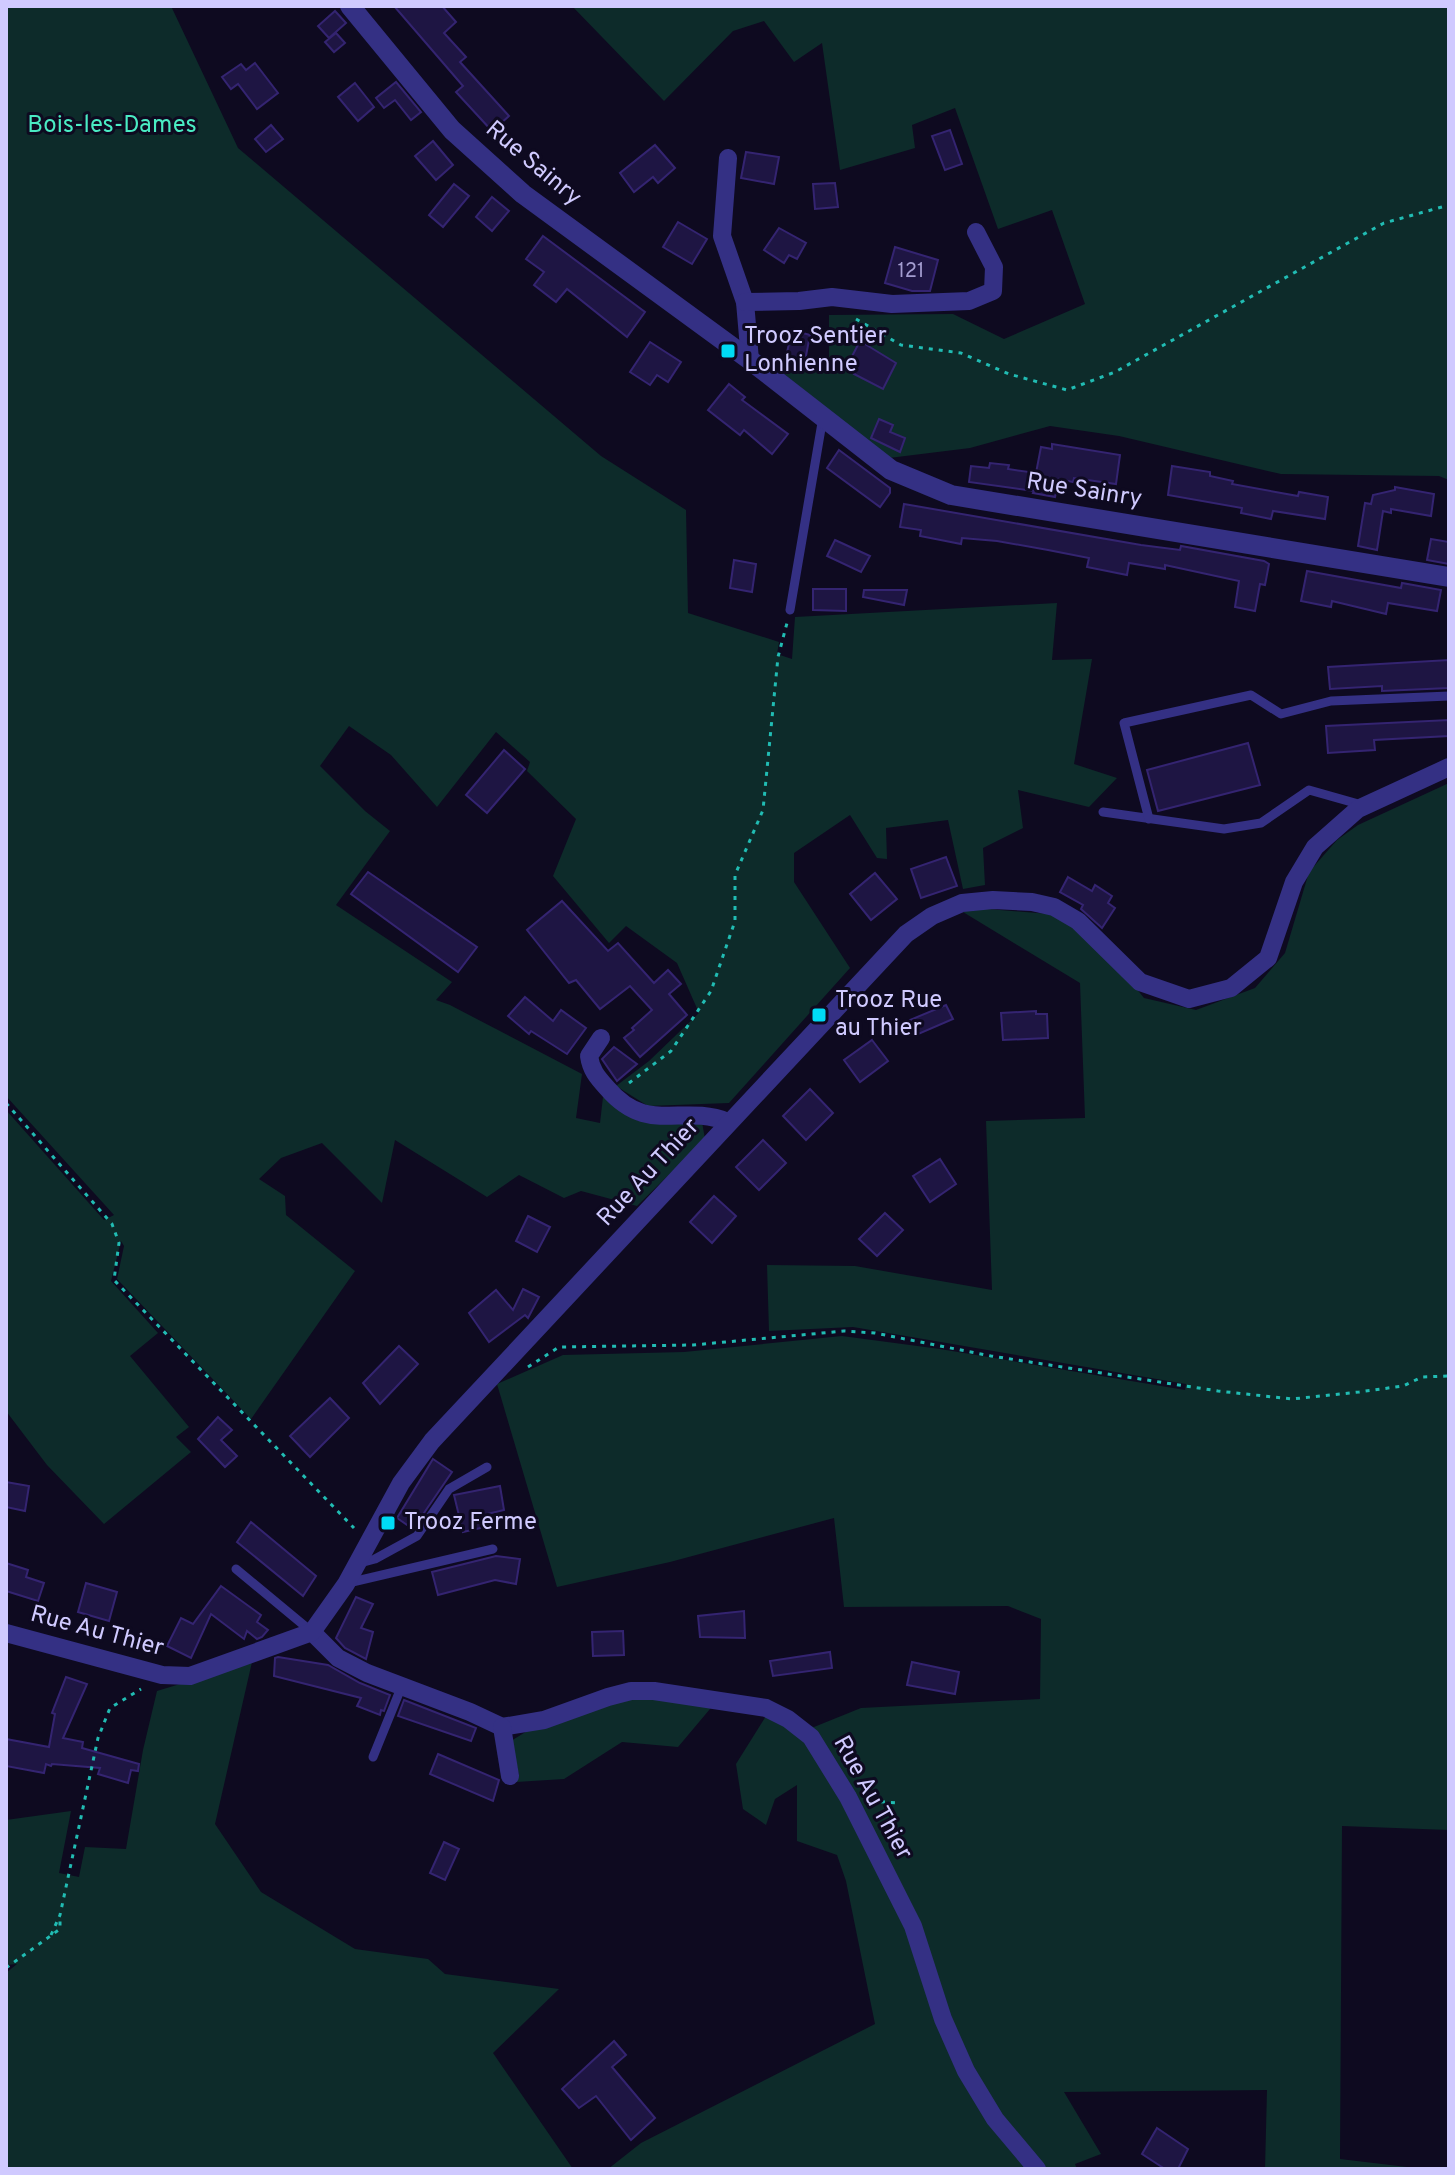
<svg xmlns="http://www.w3.org/2000/svg" width="1455" height="2175" font-family="Overpass,sans-serif">
  <style>
    .green { fill: #0d2b2a }
    .building { fill: #1e1543; stroke: #342471; stroke-width: 2 }
    .lines { fill: none; stroke-linecap: round; stroke-linejoin: round }
    .path { stroke: #21bcb3; stroke-width: 3; stroke-dasharray: 4 6; stroke-linecap: butt }
    .service { stroke: #343084; stroke-width: 9 }
    .minor { stroke: #343084; stroke-width: 18 }
    .tertiary { stroke: #343084; stroke-width: 20 }
    .poi-dot { fill: #00dbf5; stroke: #0e0a20; stroke-width: 3 }
    .labels { text-anchor: middle; dominant-baseline: central; stroke-width: 6; stroke-linejoin: round; paint-order: stroke }
    .number-label { font-size: 20px; fill: #a49dd0 }
    .park-label { font-size: 24px; fill: #4aebc3; stroke: #0e0a20 }
    .street-label { font-size: 24px; fill: #d0caff; stroke: #0e0a20 }
    .poi-label { font-size: 24px; fill: #d0caff; stroke: #0e0a20; text-anchor: start }
  </style>
  <rect width="100%" height="100%" fill="#0e0a20"/>
  <g class="green">
    <polygon points="6,6 171,6 238,148 601,456 686,510 688,613 779,642 777,654 792,659 795,617 1057,603 1052,660 1092,659 1074,764 1117,778 1089,807 1018,790 1023,828 983,848 985,885 963,889 948,820 886,828 887,859 877,858 850,815 794,853 794,882 850,968 729,1103 648,1106 616,1086 649,1061 699,1013 677,963 626,926 609,943 553,876 576,819 527,771 530,762 496,732 437,807 391,755 349,726 320,766 365,811 390,831 336,905 452,982 436,1000 450,1005 582,1074 576,1118 600,1123 603,1097 638,1121 702,1122 705,1139 637,1206 581,1191 564,1198 519,1175 487,1197 395,1140 382,1203 322,1143 281,1158 259,1179 285,1196 286,1215 355,1271 251,1419 117,1279 124,1246 121,1241 111,1281 158,1333 130,1356 189,1427 176,1437 191,1452 104,1524 47,1465 6,1411 6,1110 104,1220 114,1215 6,1096"/>
    <polygon points="572,6 1449,6 1449,480 1439,476 1281,474 1119,436 1050,426 970,448 889,458 769,362 829,366 829,315 953,314 1004,339 1085,304 1052,210 998,229 955,108 912,125 915,148 840,170 822,43 794,62 764,21 733,31 664,101"/>
    <polygon points="1449,783 1449,1830 1342,1826 1340,2159 1424,2169 1265,2169 1267,2090 1064,2092 1101,2154 1075,2164 1077,2169 608,2169 641,2143 875,2024 846,1881 837,1855 797,1841 797,1785 775,1799 766,1825 743,1809 736,1764 766,1716 814,1727 861,1708 1040,1699 1041,1619 1008,1606 844,1607 834,1518 670,1562 557,1587 497,1384 563,1355 684,1352 842,1336 940,1349 1185,1390 1186,1384 853,1327 769,1331 767,1265 855,1266 992,1290 986,1121 1085,1118 1080,983 963,912 976,908 1062,915 1121,969 1144,998 1196,1010 1255,988 1285,953 1309,872 1337,840 1358,825"/>
    <polygon points="252,1662 215,1824 261,1892 355,1949 428,1959 445,1974 559,1989 493,2053 573,2169 6,2169 6,1973 17,1964 6,1965 6,1820 71,1811 59,1873 79,1877 85,1847 126,1849 143,1750 157,1691"/>
    <polygon points="637,1690 715,1703 678,1747 622,1742 564,1779 516,1782 519,1775 511,1741 579,1699"/>
  </g>
  <g class="building">
    <polygon points="394,6 442,6 456,22 444,33 466,57 460,62 509,116 492,131 456,92 463,86"/>
    <polygon points="335,11 346,23 329,38 318,26"/>
    <polygon points="336,33 345,43 334,52 325,42"/>
    <polygon points="255,63 278,93 257,109 238,84 231,89 222,77 241,64 246,70"/>
    <polygon points="396,82 421,112 411,120 395,100 384,108 376,98"/>
    <polygon points="355,83 374,107 358,121 338,97"/>
    <polygon points="271,125 283,139 266,152 255,139"/>
    <polygon points="950,130 962,164 945,170 932,136"/>
    <polygon points="433,141 453,165 436,180 415,156"/>
    <polygon points="655,145 675,168 658,183 653,177 634,192 620,173"/>
    <polygon points="746,152 779,157 774,184 741,178"/>
    <polygon points="835,183 838,207 815,209 813,184"/>
    <polygon points="454,184 469,196 443,227 429,215"/>
    <polygon points="492,197 509,211 492,231 476,217"/>
    <polygon points="678,222 707,239 692,264 663,247"/>
    <polygon points="779,228 806,243 797,259 789,255 784,263 764,250"/>
    <polygon points="543,236 645,312 627,337 567,289 556,302 534,285 544,272 526,259"/>
    <polygon points="895,247 938,260 930,291 912,291 885,283"/>
    <polygon points="792,330 810,335 805,361 786,357"/>
    <polygon points="860,341 896,363 883,389 854,374 857,368 848,364"/>
    <polygon points="650,342 681,362 668,382 657,375 650,385 630,372"/>
    <polygon points="729,384 745,397 742,400 788,434 772,454 744,430 740,435 708,410"/>
    <polygon points="879,419 893,425 890,432 905,438 900,452 871,438"/>
    <polygon points="1052,444 1120,455 1116,484 1074,478 1073,482 1059,479 1055,497 1033,493 1034,491 969,482 971,466 989,468 990,463 1009,465 1008,469 1036,473 1041,447 1052,449"/>
    <polygon points="839,450 890,488 890,493 880,507 827,468"/>
    <polygon points="1172,466 1210,472 1210,476 1233,481 1232,484 1298,496 1299,492 1328,497 1325,519 1273,511 1271,519 1241,513 1242,508 1168,495"/>
    <polygon points="1395,487 1434,494 1431,516 1391,509 1391,513 1383,511 1377,550 1358,546 1365,503 1371,504 1373,495 1395,490"/>
    <polygon points="904,504 1141,545 1180,550 1181,546 1264,561 1269,564 1265,585 1260,584 1255,611 1235,607 1239,581 1165,565 1165,569 1129,563 1127,575 1087,567 1089,558 1048,550 997,541 962,538 961,544 920,536 921,530 900,527"/>
    <polygon points="1431,539 1449,542 1449,564 1427,560"/>
    <polygon points="835,540 870,556 861,572 827,556"/>
    <polygon points="734,560 756,564 752,592 730,588"/>
    <polygon points="1307,571 1401,588 1402,583 1441,590 1437,611 1388,603 1386,614 1332,601 1331,607 1301,601"/>
    <polygon points="813,589 846,589 846,611 813,610"/>
    <polygon points="864,590 907,590 904,605 863,597"/>
    <polygon points="1449,660 1449,688 1382,691 1382,686 1330,689 1328,667"/>
    <polygon points="1449,720 1449,736 1374,740 1375,750 1328,753 1326,726"/>
    <polygon points="1248,743 1260,785 1158,811 1147,770"/>
    <polygon points="504,750 525,769 487,813 466,795"/>
    <polygon points="946,857 957,886 921,898 911,869"/>
    <polygon points="368,872 477,947 458,972 351,894"/>
    <polygon points="875,873 897,899 871,920 850,894"/>
    <polygon points="1068,877 1092,891 1095,885 1112,896 1108,903 1115,908 1102,928 1081,909 1083,905 1060,892"/>
    <polygon points="562,901 608,951 618,943 654,983 668,970 681,984 669,994 687,1015 640,1057 624,1038 634,1030 632,1028 652,1010 630,986 600,1009 576,980 569,983 527,930"/>
    <polygon points="525,997 553,1021 561,1010 586,1028 567,1054 531,1031 529,1034 508,1016"/>
    <polygon points="946,1005 953,1019 916,1035 910,1020"/>
    <polygon points="1036,1011 1036,1014 1047,1014 1048,1038 1003,1040 1001,1013"/>
    <polygon points="872,1040 888,1061 860,1082 844,1060"/>
    <polygon points="614,1047 637,1064 617,1081 602,1059"/>
    <polygon points="810,1089 833,1113 806,1140 783,1116"/>
    <polygon points="763,1140 786,1163 759,1190 736,1167"/>
    <polygon points="940,1159 956,1184 930,1202 913,1176"/>
    <polygon points="714,1196 736,1216 712,1243 690,1222"/>
    <polygon points="885,1213 903,1230 877,1256 859,1239"/>
    <polygon points="528,1216 550,1227 537,1252 516,1241"/>
    <polygon points="523,1289 539,1297 528,1318 525,1315 489,1342 469,1313 496,1290 513,1310"/>
    <polygon points="399,1346 418,1364 380,1404 363,1383"/>
    <polygon points="330,1398 349,1418 310,1457 290,1436"/>
    <polygon points="218,1417 232,1430 221,1440 237,1456 225,1467 198,1439"/>
    <polygon points="433,1459 452,1472 413,1529 397,1518"/>
    <polygon points="6,1482 29,1486 25,1511 6,1507"/>
    <polygon points="500,1486 504,1510 483,1515 485,1527 463,1532 454,1495"/>
    <polygon points="251,1522 316,1576 303,1596 237,1542"/>
    <polygon points="496,1556 520,1559 516,1584 495,1580 438,1595 432,1572"/>
    <polygon points="6,1563 28,1570 26,1577 44,1583 38,1601 6,1591"/>
    <polygon points="86,1583 117,1592 109,1621 78,1612"/>
    <polygon points="221,1586 261,1615 257,1622 268,1630 262,1637 257,1639 247,1631 244,1639 211,1614 191,1658 167,1646 181,1618 193,1624"/>
    <polygon points="356,1597 373,1604 361,1628 373,1632 366,1659 345,1648 336,1638"/>
    <polygon points="744,1611 745,1638 700,1637 698,1616"/>
    <polygon points="623,1631 624,1655 593,1656 592,1632"/>
    <polygon points="830,1652 832,1668 773,1676 770,1661"/>
    <polygon points="278,1657 328,1665 360,1683 390,1695 384,1711 381,1710 380,1715 357,1706 361,1698 274,1676 275,1658"/>
    <polygon points="912,1662 959,1672 955,1694 907,1685"/>
    <polygon points="66,1677 87,1684 63,1738 83,1742 82,1748 139,1764 138,1771 131,1770 128,1783 98,1774 100,1768 52,1764 51,1766 46,1764 44,1773 6,1766 6,1739 49,1747 55,1714 52,1713"/>
    <polygon points="404,1700 476,1728 471,1741 398,1716"/>
    <polygon points="438,1754 499,1780 493,1801 430,1774"/>
    <polygon points="444,1842 459,1849 445,1880 430,1873"/>
    <polygon points="614,2041 626,2055 612,2067 655,2118 631,2140 596,2096 579,2108 562,2089"/>
    <polygon points="1157,2128 1188,2149 1178,2169 1165,2169 1142,2154"/>
  </g>
  <g class="lines">
    <g class="path">
      <polyline points="856,319 901,345 961,353 1009,374 1067,390 1115,372 1384,223 1449,205"/>
      <polyline points="629,1083 671,1051 711,991 735,921 735,875 763,810 778,657 787,623"/>
      <polyline points="6,1103 112,1224 119,1243 114,1280 354,1528"/>
      <polyline points="528,1367 559,1347 693,1345 844,1331 875,1333 991,1356 1218,1391 1292,1399 1359,1392 1403,1386 1422,1377 1449,1376"/>
      <polyline points="871,1801 898,1803"/>
      <polyline points="51,1935 60,1915 98,1738 110,1708 141,1689"/>
      <polyline points="6,1968 60,1929 60,1919"/>
    </g>
    <g class="service">
      <polyline points="790,610 823,417"/>
      <polyline points="1103,812 1224,829 1261,823 1309,790 1362,805"/>
      <polyline points="1149,819 1124,723 1251,695 1281,714 1331,701 1449,696"/>
      <polyline points="360,1563 375,1559 417,1536 449,1489 487,1467"/>
      <polyline points="236,1569 312,1632"/>
      <polyline points="348,1583 493,1549"/>
      <polyline points="373,1757 401,1688"/>
    </g>
    <g class="minor">
      <polyline points="728,158 722,236 745,302 750,360"/>
      <polyline points="745,302 799,301 832,297 892,304 969,301 993,291 994,267 976,232"/>
      <path d="M601,1038L589,1056C591,1070 597,1077 607,1088C648,1136 681,1103 728,1122"/>
      <polyline points="312,1632 338,1658 367,1673 470,1712 502,1727 544,1720 608,1697 631,1691 654,1691 766,1708 788,1719 811,1737 848,1797 913,1926 943,2019 966,2071 995,2119 1037,2169"/>
      <polyline points="6,1633 162,1675 190,1676 312,1632 346,1584 401,1483 432,1441 906,934 932,916 962,903 993,900 1032,902 1054,907 1078,921 1140,982 1189,999 1231,988 1268,958 1294,882 1315,847 1358,809 1449,767"/>
      <polyline points="502,1727 510,1776"/>
    </g>
    <polyline class="tertiary" points="350,6 452,130 523,194 750,360 891,470 951,495 1449,577"/>
  </g>
  <g class="poi-dot">
    <rect x="720" y="343" width="16" height="16" rx="4"/>
    <rect x="811" y="1007" width="16" height="16" rx="4"/>
    <rect x="380" y="1515" width="16" height="16" rx="4"/>
  </g>
  <g class="labels">
    <g class="number-label">
      <text x="911" y="272">121</text>
    </g>
    <g class="park-label">
      <text x="112" y="126">Bois-les-Dames</text>
    </g>
    <g class="street-label">
      <text transform="translate(533 164) rotate(40)">Rue Sainry</text>
      <text transform="translate(1084 491) rotate(9)">Rue Sainry</text>
      <text transform="translate(649 1173) rotate(-47)">Rue Au Thier</text>
      <text transform="translate(97 1632) rotate(15)">Rue Au Thier</text>
      <text transform="translate(872 1798) rotate(61)">Rue Au Thier</text>
    </g>
    <g class="poi-label">
      <text x="744" y="337">Trooz Sentier<tspan x="744" dy="28">Lonhienne</tspan></text>
      <text x="835" y="1001">Trooz Rue<tspan x="835" dy="28">au Thier</tspan></text>
      <text x="404" y="1523">Trooz Ferme</text>
    </g>
  </g>
  <rect width="1455" height="2175" fill="none" stroke="#d0caff" stroke-width="16"/>
</svg>
